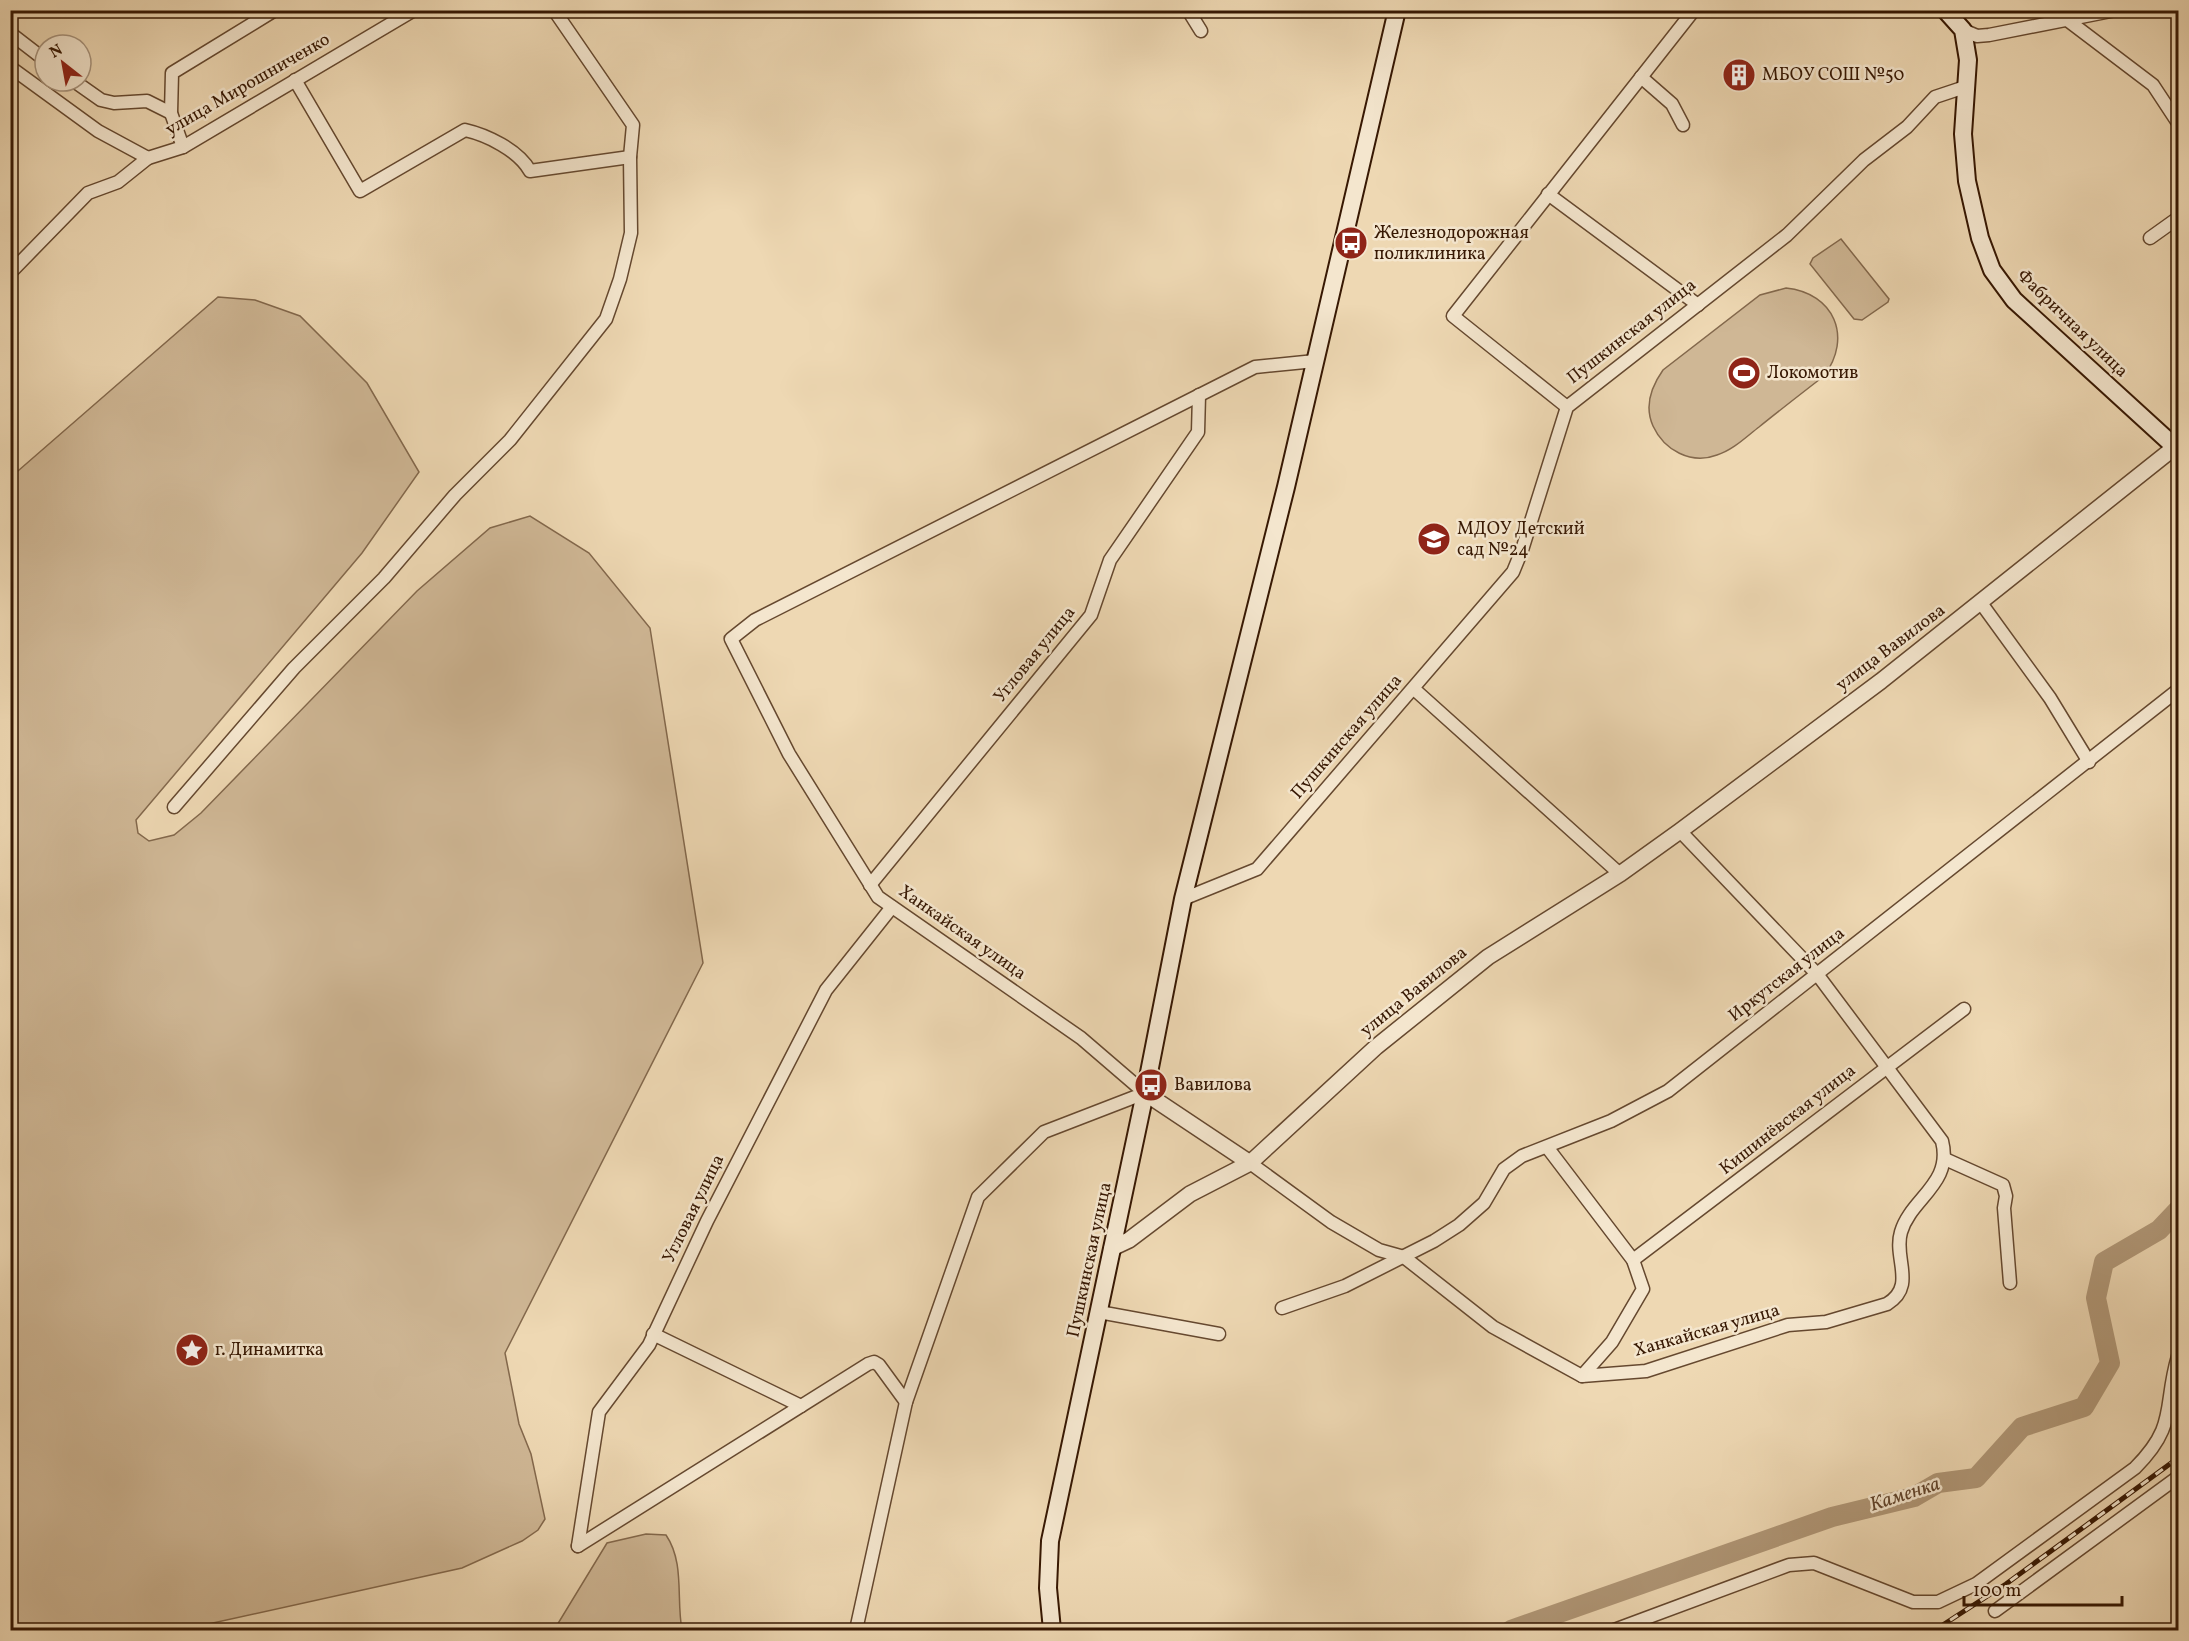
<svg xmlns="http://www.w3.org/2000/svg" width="2189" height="1641" font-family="Vollkorn,serif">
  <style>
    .green { fill: #cfb795; stroke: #83684c; stroke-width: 1.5 }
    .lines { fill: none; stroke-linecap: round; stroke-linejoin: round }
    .river { stroke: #b09777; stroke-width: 20 }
    .minor-casing { stroke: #65482f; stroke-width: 15 }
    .tertiary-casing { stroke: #65482f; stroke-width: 18 }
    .secondary-casing { stroke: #371803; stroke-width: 20 }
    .minor { stroke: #f4e6ce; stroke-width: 12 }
    .tertiary { stroke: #f4e6ce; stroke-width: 15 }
    .secondary { stroke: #f4e6ce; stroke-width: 16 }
    .rail-casing { stroke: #371803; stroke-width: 5 }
    .rail { stroke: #f4e6ce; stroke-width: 3; stroke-dasharray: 9; stroke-linecap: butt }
    .labels { text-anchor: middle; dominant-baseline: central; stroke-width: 5; stroke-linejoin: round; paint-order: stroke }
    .poi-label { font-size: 18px; fill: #371803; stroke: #f4e6ce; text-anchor: start }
    .street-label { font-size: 18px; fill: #371803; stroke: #f4e6ce }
    .water-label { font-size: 20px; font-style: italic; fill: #61442c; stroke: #f4e6ce }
  </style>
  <rect width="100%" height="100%" fill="#eed8b3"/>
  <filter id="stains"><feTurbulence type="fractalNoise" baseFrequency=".00333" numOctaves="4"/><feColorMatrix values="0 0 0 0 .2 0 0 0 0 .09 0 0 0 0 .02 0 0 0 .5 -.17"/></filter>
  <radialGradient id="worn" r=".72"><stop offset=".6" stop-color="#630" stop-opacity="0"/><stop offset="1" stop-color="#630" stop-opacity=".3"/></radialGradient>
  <g class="green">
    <polygon points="1841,239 1889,299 1888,302 1862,320 1854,319 1810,264 1813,258"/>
    <path d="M1786,288C1834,293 1853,337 1824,376C1802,393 1780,410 1759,427C1746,437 1733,450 1717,455C1691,465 1664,450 1653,426C1644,406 1651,387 1663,370L1760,295Z"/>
    <polygon points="218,297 255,300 300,316 367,383 419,472 362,553 136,820 138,833 149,841 174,835 201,813 417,591 490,528 530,516 589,553 650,628 703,963 505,1353 519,1424 531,1454 545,1519 538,1530 522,1541 462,1568 181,1630 11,1630 11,477"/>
    <path d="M646,1534L666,1535C685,1563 676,1599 682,1630H554L607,1543Z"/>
  </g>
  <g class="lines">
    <polyline class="river" points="1511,1630 1832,1517 1914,1497 1938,1483 1976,1478 2022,1427 2084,1407 2110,1363 2096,1298 2104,1262 2159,1230 2178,1210"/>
    <g class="minor-casing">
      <g id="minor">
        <polyline points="1188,10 1201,31"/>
        <polyline points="2066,19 2153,85 2178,123"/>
        <polyline points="1963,30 1977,36 1989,35 2116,10"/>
        <polyline points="10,33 45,60"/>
        <polyline points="10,67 98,131 148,158 183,147 414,10"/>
        <polyline points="1641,77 1672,104 1683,125"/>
        <path d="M295,80L360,191L465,130C487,135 518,150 530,171L630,157"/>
        <polyline points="74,81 101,100 114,103 147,101 171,113"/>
        <polyline points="183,147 171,113 172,73 275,10"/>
        <polyline points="1548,194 1698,305"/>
        <polyline points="2150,238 2178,218"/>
        <polyline points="10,273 88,193 118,182 148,158"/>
        <polyline points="1567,407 1453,316 1694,10"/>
        <polyline points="1981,603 2050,698 2089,762"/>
        <polyline points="1414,689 1620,874"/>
        <polyline points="174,807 294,668 384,578 455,495 510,440 606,319 620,279 631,233 630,157 633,125 554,10"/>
        <polyline points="870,885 1091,615 1110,560 1198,432 1199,395"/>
        <polyline points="1183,899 1257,869 1513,572 1522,550 1567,407 1787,235 1864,160 1907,127 1935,97 1968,86"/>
        <polyline points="1547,1147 1633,1260 1643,1289 1612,1342 1582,1376"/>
        <polyline points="1945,1159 2003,1185 2006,1196 2004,1208 2010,1283"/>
        <path d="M1250,1163L1331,1222L1379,1250L1404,1257L1493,1327L1582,1376L1646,1371L1788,1325L1826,1322L1887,1304C1917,1286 1893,1258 1901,1232C1911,1198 1953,1184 1942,1141L1817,974L1680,831"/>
        <polyline points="1633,1260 1964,1009"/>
        <polyline points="1282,1308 1345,1286 1434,1241 1459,1225 1484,1203 1504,1169 1522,1156 1611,1121 1668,1091 2178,690"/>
        <polyline points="1099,1312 1219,1334"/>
        <polyline points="653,1334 801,1406"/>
        <polyline points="578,1546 599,1412 649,1345 707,1221 826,990 892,907"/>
        <polyline points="578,1546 868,1364 874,1362 879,1365 906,1402"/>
        <polyline points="1995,1611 2178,1477"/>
        <polyline points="856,1630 906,1402 978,1197 1044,1132 1145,1093 1081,1038 878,897 789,754 731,639 755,620 1255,367 1315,361"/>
        <path d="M1614,1630L1789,1565L1814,1563L1913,1602H1938L1976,1584L2135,1468C2178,1425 2163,1407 2178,1356"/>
      </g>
    </g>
    <g class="tertiary-casing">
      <g id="tertiary">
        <polyline points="1145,1093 1250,1163"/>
        <polyline points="1112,1248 1129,1240 1190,1194 1250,1163 1376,1047 1488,957 1620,874 1680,831 1881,681 2175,447"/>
      </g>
    </g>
    <g class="secondary-casing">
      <g id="secondary">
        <polyline points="1945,10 1963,30 1968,60 1963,134 1967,181 1980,238 1992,270 2014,300 2175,447 2178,445"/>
        <polyline points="1052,1630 1048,1588 1050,1541 1145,1093 1183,899 1286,487 1397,10"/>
      </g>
    </g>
    <use href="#minor" class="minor"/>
    <use href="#tertiary" class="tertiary"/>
    <use href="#secondary" class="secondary"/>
    <g class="rail-casing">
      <polyline id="rail" points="1935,1630 2006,1584 2178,1458"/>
    </g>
    <use href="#rail" class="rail"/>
  </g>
  <defs>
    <g id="building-disc" transform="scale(1.725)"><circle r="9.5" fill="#8f2418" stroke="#f4e6ce"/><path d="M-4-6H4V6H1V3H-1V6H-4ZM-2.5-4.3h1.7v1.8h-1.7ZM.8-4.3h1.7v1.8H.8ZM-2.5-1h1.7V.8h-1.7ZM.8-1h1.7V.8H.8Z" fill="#fff"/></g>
    <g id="bus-disc" transform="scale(1.725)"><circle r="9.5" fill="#8f2418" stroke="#f4e6ce"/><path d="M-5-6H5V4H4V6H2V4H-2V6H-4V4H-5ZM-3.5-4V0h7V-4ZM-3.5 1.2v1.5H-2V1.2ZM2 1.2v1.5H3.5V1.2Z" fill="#fff"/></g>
    <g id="stadium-disc" transform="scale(1.725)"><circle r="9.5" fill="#8f2418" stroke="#f4e6ce"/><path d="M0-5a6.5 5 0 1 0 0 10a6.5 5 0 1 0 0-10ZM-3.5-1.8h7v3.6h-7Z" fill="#fff"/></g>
    <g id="school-disc" transform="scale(1.725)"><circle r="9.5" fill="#8f2418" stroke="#f4e6ce"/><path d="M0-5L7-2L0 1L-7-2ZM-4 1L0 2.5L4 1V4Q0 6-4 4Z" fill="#fff"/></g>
    <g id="sight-disc" transform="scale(1.725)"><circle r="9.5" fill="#8f2418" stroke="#f4e6ce"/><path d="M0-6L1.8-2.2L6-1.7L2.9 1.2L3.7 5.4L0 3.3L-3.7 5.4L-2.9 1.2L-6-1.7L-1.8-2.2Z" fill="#fff"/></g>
  </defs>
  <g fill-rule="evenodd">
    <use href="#building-disc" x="1739" y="75"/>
    <use href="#bus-disc" x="1351" y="243"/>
    <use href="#stadium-disc" x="1744" y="373"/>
    <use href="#school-disc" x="1434" y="539"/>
    <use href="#bus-disc" x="1151" y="1085"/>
    <use href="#sight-disc" x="192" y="1350"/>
  </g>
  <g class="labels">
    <g class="poi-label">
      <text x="1762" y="75">МБОУ СОШ №50</text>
      <text x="1374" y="233">Железнодорожная<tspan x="1374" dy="21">поликлиника</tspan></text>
      <text x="1767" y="373">Локомотив</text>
      <text x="1457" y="529">МДОУ Детский<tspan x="1457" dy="21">сад №24</tspan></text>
      <text x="1174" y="1085">Вавилова</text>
      <text x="215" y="1350">г. Динамитка</text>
    </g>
    <g class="street-label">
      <text transform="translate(248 85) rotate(-30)">улица Мирошниченко</text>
      <text transform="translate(2072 324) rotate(44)">Фабричная улица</text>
      <text transform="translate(1632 332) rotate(-38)">Пушкинская улица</text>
      <text transform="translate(1891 648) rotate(-37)">улица Вавилова</text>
      <text transform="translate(1035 655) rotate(-51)">Угловая улица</text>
      <text transform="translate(1347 737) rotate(-49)">Пушкинская улица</text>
      <text transform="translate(962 933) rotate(35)">Ханкайская улица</text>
      <text transform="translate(1787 975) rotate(-38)">Иркутская улица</text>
      <text transform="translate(1414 992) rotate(-39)">улица Вавилова</text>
      <text transform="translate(1788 1120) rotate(-38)">Кишинёвская улица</text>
      <text transform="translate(694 1209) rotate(-64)">Угловая улица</text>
      <text transform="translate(1090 1260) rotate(-78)">Пушкинская улица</text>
      <text transform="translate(1707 1331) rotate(-16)">Ханкайская улица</text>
    </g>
    <g class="water-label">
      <text transform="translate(1905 1495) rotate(-18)">Каменка</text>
    </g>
  </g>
  <rect width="2189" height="1641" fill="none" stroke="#eed8b3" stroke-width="36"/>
  <rect x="12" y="12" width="2165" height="1617" fill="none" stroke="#371803" stroke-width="3"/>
  <rect x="18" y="18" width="2153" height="1605" fill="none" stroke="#371803" stroke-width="1.5"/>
  <g transform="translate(63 63) rotate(329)"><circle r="28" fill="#f4e6ce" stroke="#a8947d" stroke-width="1.5"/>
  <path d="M0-4.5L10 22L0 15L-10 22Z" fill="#8f2418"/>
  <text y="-9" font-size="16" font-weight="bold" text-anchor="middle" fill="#371803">N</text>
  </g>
  <path d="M1964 1596v9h158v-9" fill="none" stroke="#371803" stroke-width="3"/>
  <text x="1973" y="1596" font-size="18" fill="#371803" stroke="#f4e6ce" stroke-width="4.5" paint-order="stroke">100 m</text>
  <rect width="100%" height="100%" filter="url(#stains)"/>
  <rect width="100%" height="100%" fill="url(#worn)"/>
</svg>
